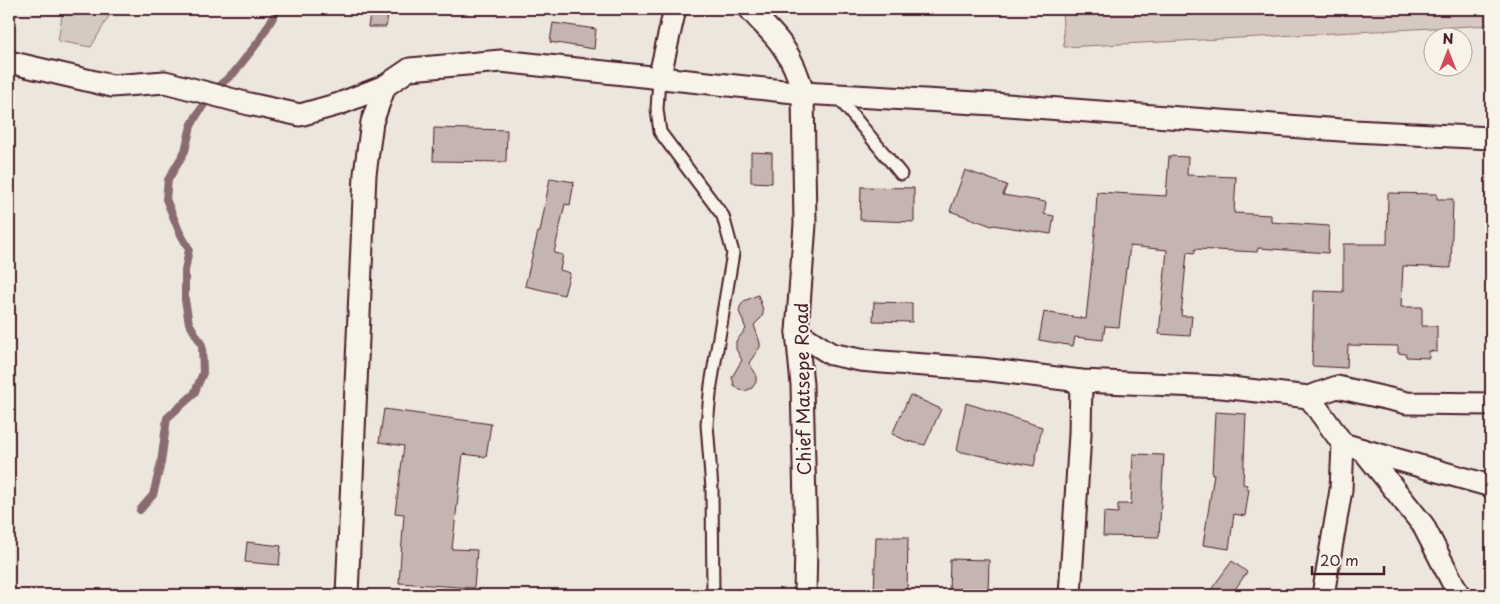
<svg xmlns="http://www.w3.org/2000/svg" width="1500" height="604" font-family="'Playpen Sans',sans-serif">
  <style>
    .green { fill: #d5c9c2; stroke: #907476 }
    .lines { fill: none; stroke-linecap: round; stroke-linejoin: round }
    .stream { stroke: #896c6f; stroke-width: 8 }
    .building { fill: #c4b5b0; stroke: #4a1f2b }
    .lane-casing { stroke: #4a1f2b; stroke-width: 15 }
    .street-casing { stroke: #4a1f2b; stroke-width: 25 }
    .lane { stroke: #f7f3e8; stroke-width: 11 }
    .street { stroke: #f7f3e8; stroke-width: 21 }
    .labels { text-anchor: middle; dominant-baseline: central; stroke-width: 4; stroke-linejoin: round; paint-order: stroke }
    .street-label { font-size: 18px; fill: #4a1f2b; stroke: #f7f3e8 }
  </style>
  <rect width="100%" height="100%" fill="#ece6dd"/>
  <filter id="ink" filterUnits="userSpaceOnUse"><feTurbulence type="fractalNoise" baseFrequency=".02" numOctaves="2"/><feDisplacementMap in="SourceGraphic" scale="10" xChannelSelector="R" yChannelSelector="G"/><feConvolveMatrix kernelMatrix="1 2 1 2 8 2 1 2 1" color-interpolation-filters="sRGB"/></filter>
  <g filter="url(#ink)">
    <g class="green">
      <polygon points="63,9 113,9 91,47 58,41"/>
      <polygon points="1062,9 1491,9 1491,25 1064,47"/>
    </g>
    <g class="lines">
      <polyline class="stream" points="140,510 153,495 161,463 167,418 194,394 203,373 202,345 189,323 185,300 185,271 189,249 179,231 166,199 168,180 185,151 191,126 197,115 211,94 222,83 233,74 259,41 278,9"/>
    </g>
    <g class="building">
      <polygon points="371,9 389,10 386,27 368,27"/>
      <polygon points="553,23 596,29 594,49 550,42"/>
      <polygon points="434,128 507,130 506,162 433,161"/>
      <polygon points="751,152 772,153 772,183 751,182"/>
      <polygon points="1169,156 1188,157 1187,175 1236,177 1234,213 1271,215 1271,222 1329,226 1328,253 1258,248 1257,252 1195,249 1195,253 1187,252 1181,316 1192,316 1190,336 1159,334 1167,250 1130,246 1127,269 1126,268 1119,327 1105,326 1103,340 1075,337 1073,346 1039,340 1044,312 1086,319 1095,233 1097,192 1166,196"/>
      <polygon points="965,170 1007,185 1003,195 1046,202 1044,214 1054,216 1051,234 993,225 992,226 950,211"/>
      <polygon points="550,178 574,182 570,205 565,204 554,253 563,255 560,270 570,273 564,295 525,286 538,232 540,232"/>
      <polygon points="861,187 914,188 914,222 860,220"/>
      <polygon points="1388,193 1437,194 1437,199 1453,199 1451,268 1403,266 1401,307 1422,307 1422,326 1437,326 1437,352 1429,351 1429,358 1406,357 1406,354 1398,353 1398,346 1348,345 1347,368 1312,366 1314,291 1343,292 1343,244 1387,244"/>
      <polygon points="758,295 763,310 763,314 761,318 754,325 760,343 760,347 749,363 756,374 756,382 752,388 745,391 740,390 734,385 732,377 742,360 736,349 736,341 746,329 739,311 740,307 744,301"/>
      <polygon points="874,302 912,303 912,322 873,321"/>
      <polygon points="910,395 941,409 925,445 907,441 892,434"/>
      <polygon points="966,403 1042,427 1034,466 957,451"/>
      <polygon points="384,409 491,424 486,457 463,454 452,549 477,550 474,588 399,583 404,514 395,513 404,446 379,442"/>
      <polygon points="1215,412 1246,414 1243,484 1247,485 1246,489 1249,489 1245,516 1234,514 1229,549 1203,545 1214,474 1212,474"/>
      <polygon points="1133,454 1164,455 1159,537 1103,536 1104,512 1118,513 1118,504 1131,504"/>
      <polygon points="876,537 908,537 907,595 874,595"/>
      <polygon points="247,542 281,546 279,565 245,562"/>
      <polygon points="950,559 989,560 988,595 949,595"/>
      <polygon points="1232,561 1247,572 1231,595 1207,595"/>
    </g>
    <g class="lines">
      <g class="lane-casing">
        <g id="lane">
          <polyline points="659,79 657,109 660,132 723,216 733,253 711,385 707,424 712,489 713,595"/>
          <polyline points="836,95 901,174"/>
        </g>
      </g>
      <g class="street-casing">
        <g id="street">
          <path d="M750,9C760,22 774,33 783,47C793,61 799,77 803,93L805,224L797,332L802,385L806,543L805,595"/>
          <polyline points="9,62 112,86 165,82 249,104 300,115 339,104 385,86"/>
          <polyline points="659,79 675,9"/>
          <polyline points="797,332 831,354 860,360 882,362 982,369 1081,381 1222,387 1309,397 1337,387 1407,403 1491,404"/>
          <polyline points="1309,397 1343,444 1363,450 1423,525 1459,595"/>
          <polyline points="1363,450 1491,486"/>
          <polyline points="347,595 365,174 372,122 385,86 410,69 501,61 803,93 994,104 1354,131 1491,138"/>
          <polyline points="1070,595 1080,434 1081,381"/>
          <polyline points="1323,595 1341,490 1343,444"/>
        </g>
      </g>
      <use href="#lane" class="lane"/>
      <use href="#street" class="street"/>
    </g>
  </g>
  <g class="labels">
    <g class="street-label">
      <text transform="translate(802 389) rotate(-91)">Chief Matsepe Road</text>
    </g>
  </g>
  <rect width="1500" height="604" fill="none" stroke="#f7f3e8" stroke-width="30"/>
  <rect x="15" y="15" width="1470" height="574" fill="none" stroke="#4a1f2b" stroke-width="2" filter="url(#ink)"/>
  <g transform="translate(1448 52)"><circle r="24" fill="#f7f3e8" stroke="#b29e9c"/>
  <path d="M0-4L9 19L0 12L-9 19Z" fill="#d1495b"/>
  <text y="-8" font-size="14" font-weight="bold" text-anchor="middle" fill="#4a1f2b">N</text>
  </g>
  <path d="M1312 566v8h72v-8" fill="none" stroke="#4a1f2b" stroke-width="2.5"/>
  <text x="1320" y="566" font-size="15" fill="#4a1f2b" stroke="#f7f3e8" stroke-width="4" paint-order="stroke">20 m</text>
</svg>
